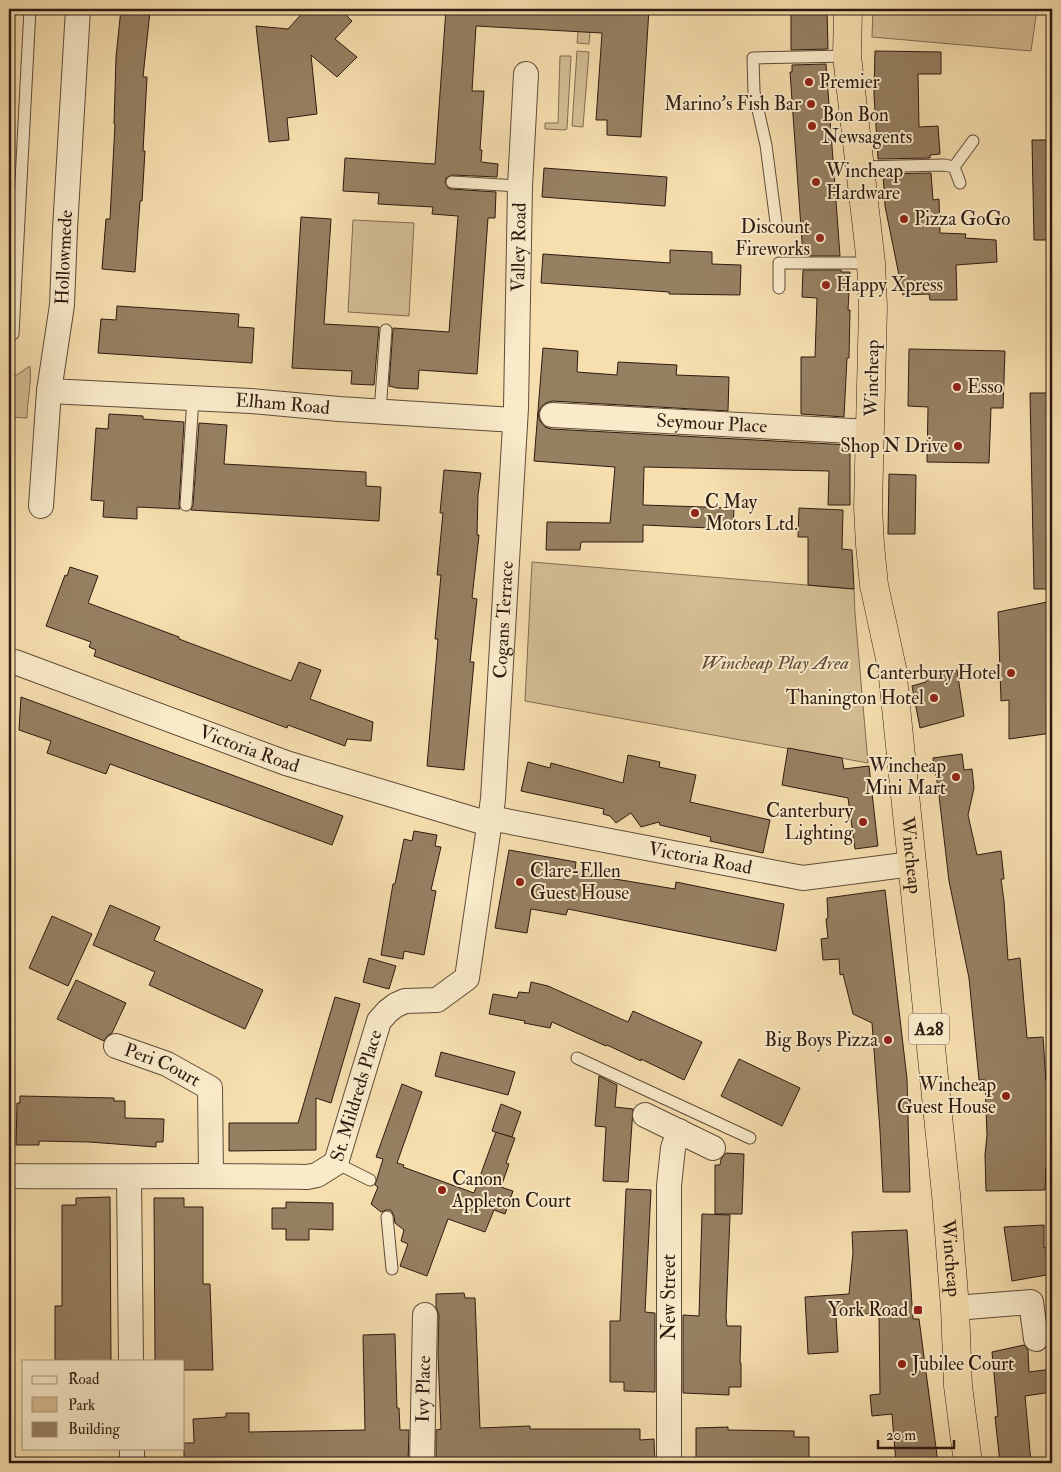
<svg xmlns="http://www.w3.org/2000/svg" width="1061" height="1472" font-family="'IM FELL Double Pica',serif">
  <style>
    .green { fill: #d4bd93; stroke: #806c52 }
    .building { fill: #968062; stroke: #2d1a10 }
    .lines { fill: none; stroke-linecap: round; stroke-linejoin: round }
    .lane-casing { stroke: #5f4b38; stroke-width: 13 }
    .street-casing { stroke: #5f4b38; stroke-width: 26 }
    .highway-casing { stroke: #2d1a10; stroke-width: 29 }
    .lane { stroke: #f9eaca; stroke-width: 11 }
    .street { stroke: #f9eaca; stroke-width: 24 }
    .highway { stroke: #f6deae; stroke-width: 28 }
    .poi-dot { fill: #8f2418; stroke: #f9eaca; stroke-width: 2 }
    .labels { text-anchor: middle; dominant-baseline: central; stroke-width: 4; stroke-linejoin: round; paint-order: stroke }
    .shield { fill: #f9eaca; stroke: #6a5848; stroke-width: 1 }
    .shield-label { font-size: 18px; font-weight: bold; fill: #2d1a10 }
    .poi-label { font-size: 19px; fill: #2d1a10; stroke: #f9eaca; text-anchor: start }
    .street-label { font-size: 19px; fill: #2d1a10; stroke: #f9eaca }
    .park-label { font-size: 19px; font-style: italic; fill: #5f4b37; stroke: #f9eaca }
  </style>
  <rect width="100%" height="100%" fill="#f6deae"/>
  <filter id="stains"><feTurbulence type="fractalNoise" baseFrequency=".004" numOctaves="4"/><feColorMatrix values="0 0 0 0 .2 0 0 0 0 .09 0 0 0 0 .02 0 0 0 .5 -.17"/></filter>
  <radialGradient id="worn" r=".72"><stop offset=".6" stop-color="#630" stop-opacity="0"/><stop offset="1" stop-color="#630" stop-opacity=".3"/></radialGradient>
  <g class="green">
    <polygon points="580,9 592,9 589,44 577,43"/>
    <polygon points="873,9 1037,9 1031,51 872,37"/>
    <polygon points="577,51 589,52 583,127 572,126"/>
    <polygon points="560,56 571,56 567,129 564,130 545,129 545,123 558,123"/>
    <polygon points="353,220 414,223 409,316 348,312"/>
    <path d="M30,366C32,383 27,401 27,418L9,417V380Z"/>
    <polygon points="532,562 854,589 855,613 868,763 525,701"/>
  </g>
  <g class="building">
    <polygon points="121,9 150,11 143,77 147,77 143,151 145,151 142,201 140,201 135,272 102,269 106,219 110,219 115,124 114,124 116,57"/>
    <polygon points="306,9 340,9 352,21 335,39 357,57 337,77 311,55 317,114 287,118 289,140 269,142 256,26 288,29"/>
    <polygon points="446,9 649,9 641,137 607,135 607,120 596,120 602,33 476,26 472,91 484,91 480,150 482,150 481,162 498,164 497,177 452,175 446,178 445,182 448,188 451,189 496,192 495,218 488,218 477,374 419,370 418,389 397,388 389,386 393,328 449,332 458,216 432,214 433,207 378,204 379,193 343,191 345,158 435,164"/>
    <polygon points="791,9 827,9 828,49 791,50"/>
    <polygon points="875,51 941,52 941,74 918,74 919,127 938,126 940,154 930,155 930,158 878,159 874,94"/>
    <polygon points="826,64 840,256 803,256 790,72 792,72 792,65"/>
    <polygon points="1032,140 1052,140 1052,240 1034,240"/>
    <polygon points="544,168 667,177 665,206 542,197"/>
    <polygon points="931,173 933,200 939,199 940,233 966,234 965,238 996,240 997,262 956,265 957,300 930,300 929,294 903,295 885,206 883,174"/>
    <polygon points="301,217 331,219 324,324 379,327 374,385 351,384 352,371 292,368"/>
    <polygon points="670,250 712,252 712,264 741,265 740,295 669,294 669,292 541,283 543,254 670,263"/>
    <polygon points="803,270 841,270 841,272 850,272 848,310 850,310 849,358 847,358 844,417 801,414 801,357 815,357 817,298 802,297"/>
    <polygon points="117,306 239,314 238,327 254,328 252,363 98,353 101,319 116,320"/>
    <polygon points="543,348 578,351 577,372 617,375 618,362 677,365 676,375 729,377 728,411 552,401 546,403 541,407 538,414 540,421 545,427 551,429 849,445 850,447 850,505 828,505 829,471 644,467 643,505 734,508 733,529 643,525 643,542 581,542 580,550 546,550 547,522 610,523 615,467 534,461"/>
    <polygon points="909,349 1005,351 1003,408 991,408 989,463 927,462 928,407 908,406"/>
    <polygon points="1030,393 1052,393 1052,589 1034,589"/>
    <polygon points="109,414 143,416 143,419 184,422 179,505 180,509 137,507 137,519 103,517 104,501 91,500 96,428 108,429"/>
    <polygon points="199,423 227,425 224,464 366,472 366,486 381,487 379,521 191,510 193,505"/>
    <polygon points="444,470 481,473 478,495 477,535 479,535 472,598 477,599 470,662 474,662 464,770 427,766 438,639 435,639 441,575 437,575 443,513 440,513"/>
    <polygon points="889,474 916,475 915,534 888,534"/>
    <polygon points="799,508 843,510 842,549 852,550 854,589 808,585 808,537 798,537"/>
    <polygon points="70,567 98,576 88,603 179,637 179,639 291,681 299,662 321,670 310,699 373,722 371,741 347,739 345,746 288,725 287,728 94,656 96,650 89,647 91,642 46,626 65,575 67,576"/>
    <polygon points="1052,601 1052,733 1009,739 1009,700 1001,701 998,612"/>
    <polygon points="957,670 964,716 920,728 912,686 926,682 928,675"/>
    <polygon points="21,697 343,816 332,845 110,764 106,774 47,753 51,741 19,730"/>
    <polygon points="788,748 842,758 844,769 869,766 878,846 855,849 848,798 782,785"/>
    <polygon points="962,754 964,770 972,769 974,788 968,815 977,855 1001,851 1004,879 1001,879 1004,901 1008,960 1020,958 1027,1038 1043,1037 1046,1082 1052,1082 1052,1168 1046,1168 1045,1190 986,1191 985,1155 987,1135 985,1080 979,1080 969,978 949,881 938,787 933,758"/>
    <polygon points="628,755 660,762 659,767 696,775 690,802 770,820 763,853 710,841 711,837 660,825 659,822 641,827 631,813 616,823 610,816 603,814 604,809 521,791 528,762 550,768 551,763 623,783"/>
    <polygon points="414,831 437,835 435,846 441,847 431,890 436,891 424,955 404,951 403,959 381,955 393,884 395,884 404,839 412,841"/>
    <polygon points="509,850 576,862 575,870 615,879 675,889 676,882 784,904 776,951 568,909 566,915 531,909 527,933 495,928"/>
    <polygon points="885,890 907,1079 910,1192 883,1192 880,1131 872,1023 853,1014 843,974 840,975 839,959 823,960 821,939 828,938 826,919 828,918 827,898"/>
    <polygon points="110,905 160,927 154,940 263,990 245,1029 149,985 155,972 93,945"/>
    <polygon points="52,916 92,934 68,986 29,968"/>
    <polygon points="369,958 396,966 389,989 363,982"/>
    <polygon points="76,980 126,1003 112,1033 107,1036 104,1041 57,1019"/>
    <polygon points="531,982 548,986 628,1022 633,1011 702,1042 684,1080 641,1059 641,1061 607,1045 606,1046 552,1022 550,1028 524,1023 525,1021 489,1014 493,994 517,998 519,992 529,993"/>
    <polygon points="335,997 360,1004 331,1103 316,1098 316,1150 229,1151 229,1123 298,1123"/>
    <polygon points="441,1052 515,1072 508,1095 435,1076"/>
    <polygon points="739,1059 800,1088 782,1126 721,1096"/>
    <polygon points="599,1076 617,1085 615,1107 633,1109 628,1182 603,1181 606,1127 595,1126"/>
    <polygon points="402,1084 422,1092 397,1163 404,1165 403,1167 474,1193 496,1132 515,1138 506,1163 509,1164 501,1187 513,1191 505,1214 494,1210 485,1232 448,1219 427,1276 400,1266 408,1244 401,1241 404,1230 395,1223 394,1216 391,1210 386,1210 381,1212 371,1204 378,1187 375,1185 383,1159 376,1157"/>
    <polygon points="20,1096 114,1098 114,1101 125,1101 125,1118 164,1119 163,1142 156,1142 156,1147 89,1142 39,1141 39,1145 16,1145 17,1103 20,1103"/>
    <polygon points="501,1104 521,1112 512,1137 492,1131"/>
    <polygon points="726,1153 744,1154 742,1214 715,1214 715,1165 720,1165 721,1159"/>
    <polygon points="626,1189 651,1190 645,1312 655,1313 655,1392 624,1391 624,1382 610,1382 610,1321 620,1321"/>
    <polygon points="110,1197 111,1361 55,1360 55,1306 62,1306 62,1205 76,1205 76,1198"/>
    <polygon points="154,1198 184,1198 184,1207 203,1207 203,1284 210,1284 213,1370 184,1370 184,1361 155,1361"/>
    <polygon points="286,1202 333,1203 333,1230 309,1229 309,1240 286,1240 286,1229 272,1229 272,1208 286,1208"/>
    <polygon points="702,1214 730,1215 726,1317 727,1326 741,1326 740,1363 741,1363 741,1387 729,1387 729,1395 683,1393 683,1315 699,1316"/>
    <polygon points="1044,1225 1044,1248 1052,1247 1052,1274 1012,1281 1004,1227"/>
    <polygon points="907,1230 913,1319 919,1319 938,1463 896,1463 892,1414 872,1416 870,1395 880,1394 879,1313 836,1316 838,1352 808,1354 805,1297 849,1294 853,1253 852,1232"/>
    <polygon points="464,1293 465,1298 475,1298 480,1428 530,1426 530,1429 640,1429 640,1440 654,1439 655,1463 542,1463 542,1460 436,1463 436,1430 441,1429 438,1353 439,1315 436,1307 436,1294"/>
    <polygon points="395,1334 397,1408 399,1408 400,1430 409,1430 408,1463 184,1463 184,1443 194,1443 193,1419 226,1417 226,1413 249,1413 249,1432 365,1430 363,1335"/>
    <polygon points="1024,1345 1028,1350 1029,1372 1052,1369 1052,1392 1025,1396 1031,1463 1000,1463 995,1417 998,1416 992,1352"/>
    <polygon points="728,1427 728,1430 794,1431 794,1437 809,1437 809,1463 696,1463 696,1428"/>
  </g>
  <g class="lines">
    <g class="lane-casing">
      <g id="lane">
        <polyline points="860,167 944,165 954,167 960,183"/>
        <polyline points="954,167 973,141"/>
        <polyline points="452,182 520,186"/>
        <polyline points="776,222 766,145 754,92 753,58 847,56"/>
        <polyline points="779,288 779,263 871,263"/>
        <polyline points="9,333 13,334 30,9"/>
        <polyline points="380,411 386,330"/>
        <polyline points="186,505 193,398"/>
        <polyline points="577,1058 750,1138"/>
        <polyline points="336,1163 370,1180"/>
        <polyline points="387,1217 392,1269"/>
      </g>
    </g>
    <g class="street-casing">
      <g id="street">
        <path id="s1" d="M49,391L251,401L339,409L515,420"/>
        <path id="s2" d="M552,415L871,432"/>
        <path id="s3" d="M41,506L49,391L62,305L65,229L78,9"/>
        <path id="s4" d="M15,662L286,763L489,824"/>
        <path id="s5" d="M490,818L803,878L912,864"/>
        <path id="s6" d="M116,1046L167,1064L210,1088L211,1175"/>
        <polyline points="645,1115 713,1148"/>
        <path id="s7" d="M9,1176C108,1177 208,1175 307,1177L317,1175L336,1163L379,1021L388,1011L396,1005L405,1001L437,1000L467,978L493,799L516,408L520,186L526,74"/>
        <polyline points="129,1177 131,1361"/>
        <polyline points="955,1308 1031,1302 1036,1339"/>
        <polyline points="132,1448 132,1463"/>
        <path id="s8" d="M422,1463L425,1315"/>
        <polyline points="669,1463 669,1186 673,1148 679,1131"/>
      </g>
    </g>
    <g class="highway-casing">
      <g id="highway">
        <path id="s9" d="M848,9L847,56L871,263L873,307L868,507L870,545L874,585L892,668L946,1194L955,1308L958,1386L968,1463"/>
      </g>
    </g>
    <use href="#lane" class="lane"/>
    <use href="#street" class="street"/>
    <use href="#highway" class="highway"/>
  </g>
  <g class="poi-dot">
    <circle cx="809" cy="82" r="5"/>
    <circle cx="811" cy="104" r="5"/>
    <circle cx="812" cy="126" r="5"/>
    <circle cx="816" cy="182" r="5"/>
    <circle cx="904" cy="219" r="5"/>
    <circle cx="820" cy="238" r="5"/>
    <circle cx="826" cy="285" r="5"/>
    <circle cx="957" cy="387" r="5"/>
    <circle cx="958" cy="446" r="5"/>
    <circle cx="695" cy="513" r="5"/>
    <circle cx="1011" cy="673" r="5"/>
    <circle cx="934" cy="698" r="5"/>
    <circle cx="956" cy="777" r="5"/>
    <circle cx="863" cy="822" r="5"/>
    <circle cx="520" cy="882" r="5"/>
    <circle cx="888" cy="1040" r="5"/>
    <circle cx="1006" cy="1096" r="5"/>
    <circle cx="442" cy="1190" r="5"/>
    <rect x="913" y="1305" width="10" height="10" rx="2.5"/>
    <circle cx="902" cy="1364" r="5"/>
  </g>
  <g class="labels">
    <rect class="shield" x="909" y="1013.5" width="40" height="31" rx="4"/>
    <g class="shield-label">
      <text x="929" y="1029">A28</text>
    </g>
    <g class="poi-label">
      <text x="819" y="82">Premier</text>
      <text x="801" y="104" text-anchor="end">Marino's Fish Bar</text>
      <text x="822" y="115">Bon Bon<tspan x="822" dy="22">Newsagents</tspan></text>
      <text x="826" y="171">Wincheap<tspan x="826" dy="22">Hardware</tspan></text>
      <text x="914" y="219">Pizza GoGo</text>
      <text x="810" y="227" text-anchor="end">Discount<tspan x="810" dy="22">Fireworks</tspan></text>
      <text x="836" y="285">Happy Xpress</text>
      <text x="967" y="387">Esso</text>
      <text x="948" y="446" text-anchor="end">Shop N Drive</text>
      <text x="705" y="502">C May<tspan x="705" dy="22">Motors Ltd.</tspan></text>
      <text x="1001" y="673" text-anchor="end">Canterbury Hotel</text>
      <text x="924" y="698" text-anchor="end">Thanington Hotel</text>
      <text x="946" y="766" text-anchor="end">Wincheap<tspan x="946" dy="22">Mini Mart</tspan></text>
      <text x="853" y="811" text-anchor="end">Canterbury<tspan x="853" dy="22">Lighting</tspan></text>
      <text x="530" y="871">Clare-Ellen<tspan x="530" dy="22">Guest House</tspan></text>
      <text x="878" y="1040" text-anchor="end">Big Boys Pizza</text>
      <text x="996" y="1085" text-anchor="end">Wincheap<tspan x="996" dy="22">Guest House</tspan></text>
      <text x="452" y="1179">Canon<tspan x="452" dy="22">Appleton Court</tspan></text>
      <text x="908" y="1310" text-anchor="end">York Road</text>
      <text x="912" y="1364">Jubilee Court</text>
    </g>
    <g class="street-label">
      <text stroke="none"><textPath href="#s7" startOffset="1315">Valley Road</textPath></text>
      <text stroke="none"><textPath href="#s3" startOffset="250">Hollowmede</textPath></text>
      <text transform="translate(872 378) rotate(-89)">Wincheap</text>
      <text stroke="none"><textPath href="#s1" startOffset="234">Elham Road</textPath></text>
      <text stroke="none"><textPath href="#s2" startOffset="160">Seymour Place</textPath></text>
      <text stroke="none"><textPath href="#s7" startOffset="942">Cogans Terrace</textPath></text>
      <text stroke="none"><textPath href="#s4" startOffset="250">Victoria Road</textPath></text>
      <text stroke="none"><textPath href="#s9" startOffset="851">Wincheap</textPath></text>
      <text stroke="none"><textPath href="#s5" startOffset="214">Victoria Road</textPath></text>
      <text stroke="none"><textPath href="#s6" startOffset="50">Peri Court</textPath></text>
      <text stroke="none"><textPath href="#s7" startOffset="401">St. Mildreds Place</textPath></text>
      <text stroke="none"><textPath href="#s9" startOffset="1256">Wincheap</textPath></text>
      <text transform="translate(669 1297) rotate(-90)">New Street</text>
      <text stroke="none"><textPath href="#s8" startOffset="74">Ivy Place</textPath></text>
    </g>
    <g class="park-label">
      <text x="775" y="663">Wincheap Play Area</text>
    </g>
  </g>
  <rect width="1061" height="1472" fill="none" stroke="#f6deae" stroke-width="30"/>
  <rect x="10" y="10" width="1041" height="1452" fill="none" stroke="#2d1a10" stroke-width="2.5"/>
  <rect x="15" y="15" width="1031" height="1442" fill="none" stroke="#2d1a10"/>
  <rect x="22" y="1360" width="162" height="90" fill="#f9eaca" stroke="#a79780"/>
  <rect x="32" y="1376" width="25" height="8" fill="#f9eaca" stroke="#a79780"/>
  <text x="68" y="1384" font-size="15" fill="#2d1a10">Road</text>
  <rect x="32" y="1397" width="25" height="15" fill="#d4bd93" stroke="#a79780"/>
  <text x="68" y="1410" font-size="15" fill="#2d1a10">Park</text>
  <rect x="32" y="1422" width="25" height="15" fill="#968062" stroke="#a79780"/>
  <text x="68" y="1434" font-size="15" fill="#2d1a10">Building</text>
  <path d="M878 1440v8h76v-8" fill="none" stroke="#2d1a10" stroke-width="2.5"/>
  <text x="886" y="1440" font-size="15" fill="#2d1a10" stroke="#f9eaca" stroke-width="4" paint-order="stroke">20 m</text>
  <rect width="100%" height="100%" filter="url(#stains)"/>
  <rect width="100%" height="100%" fill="url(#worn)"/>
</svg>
